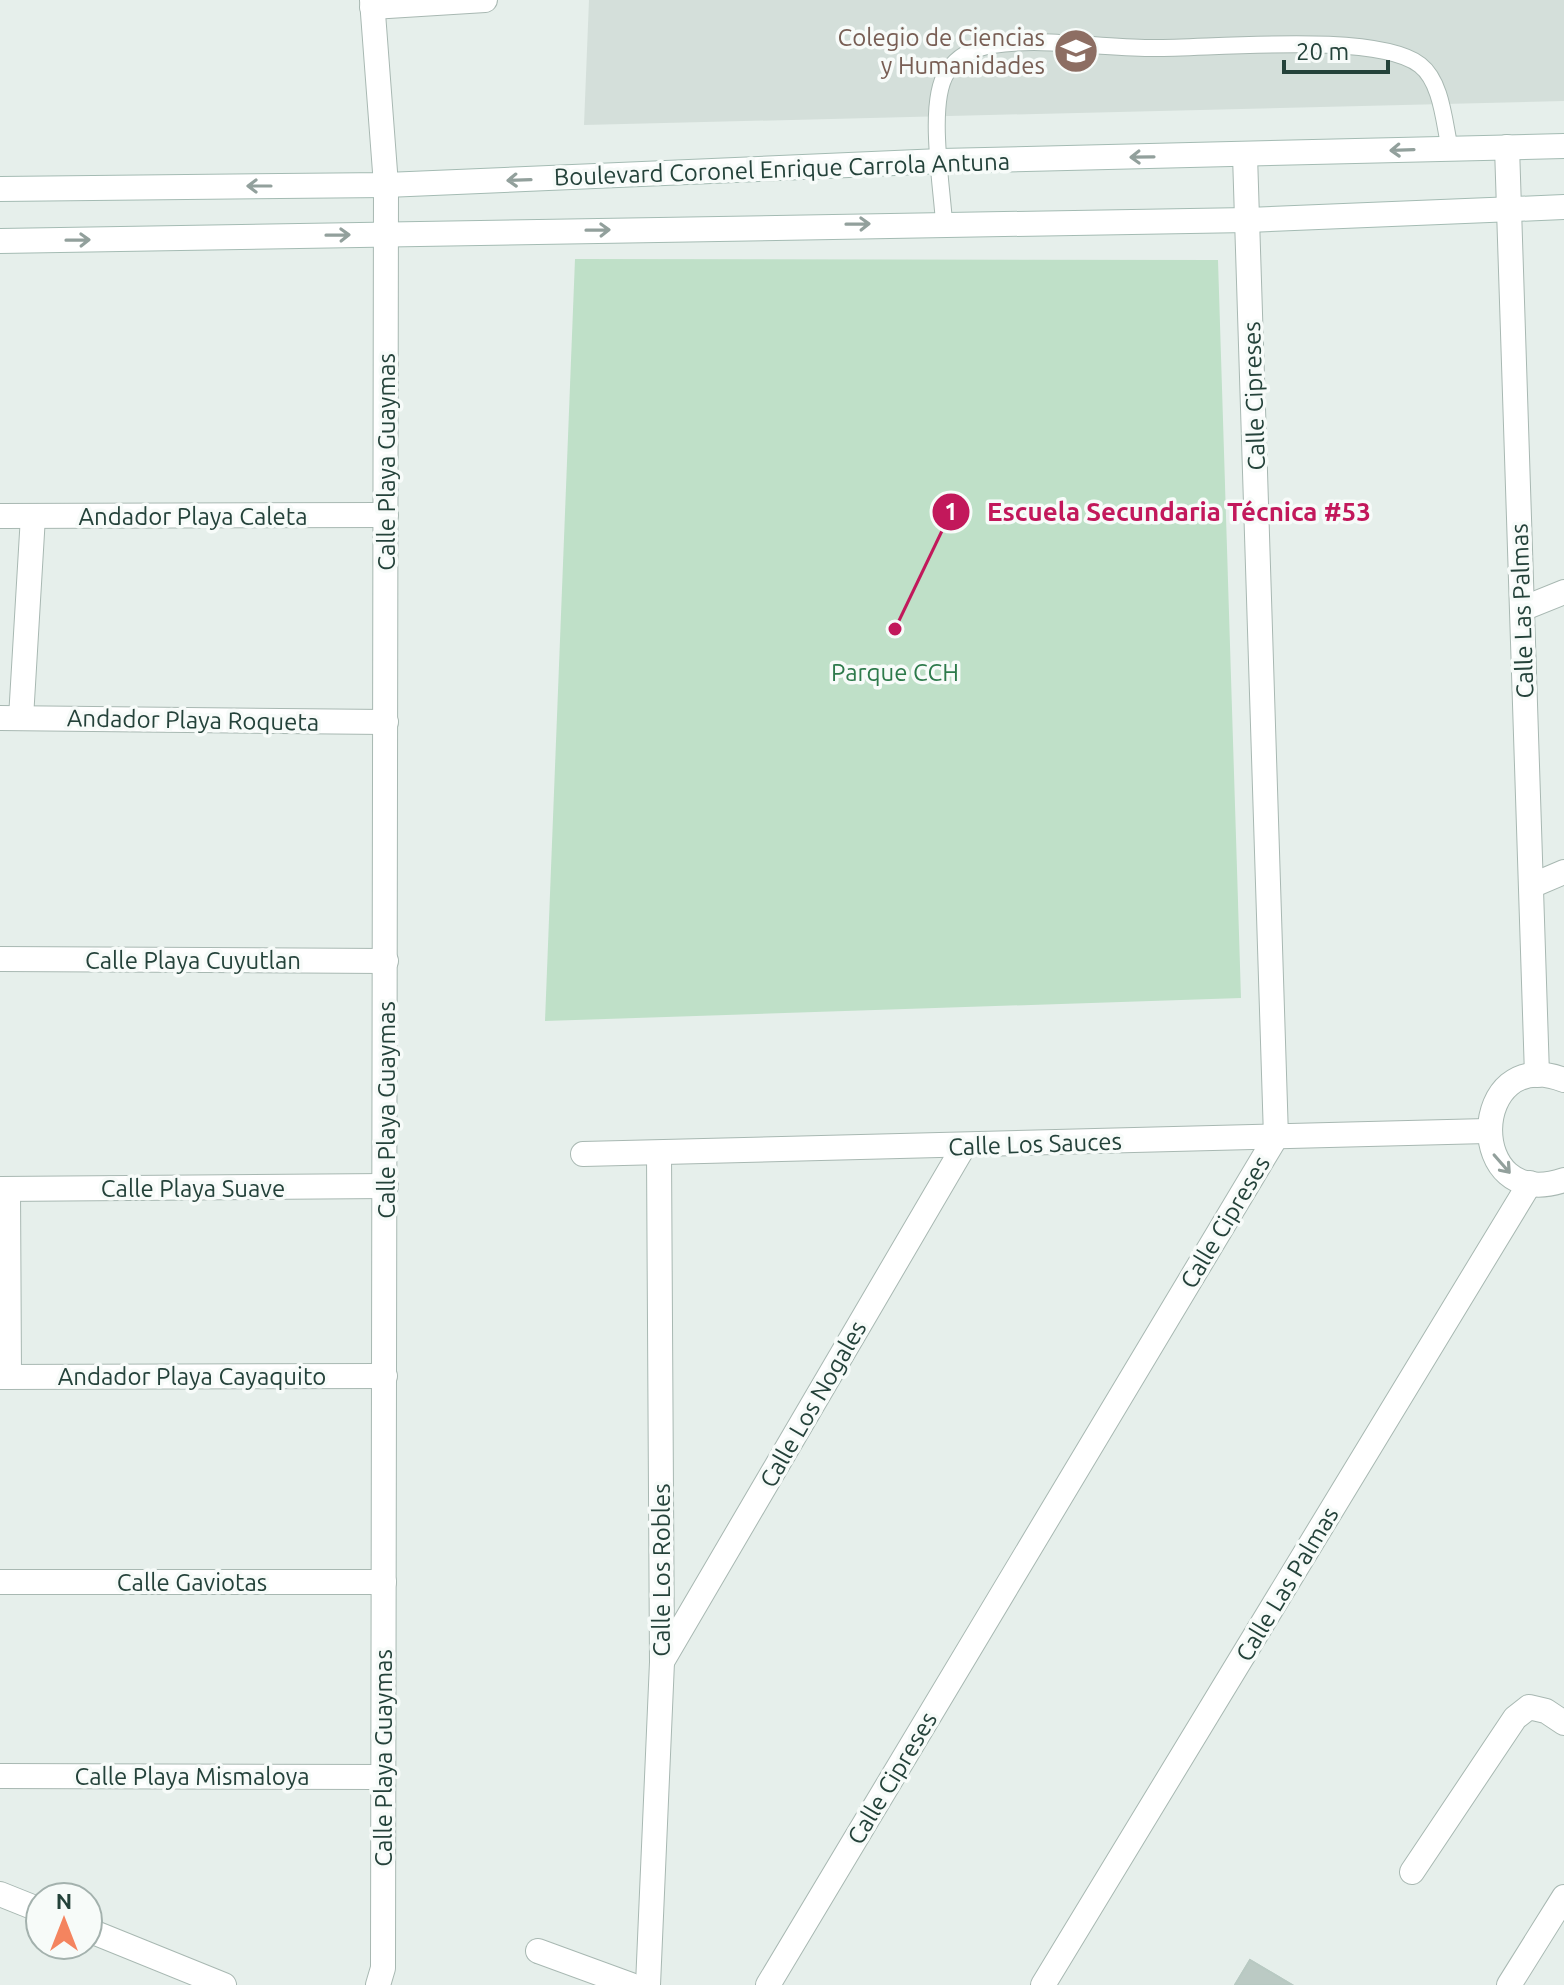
<svg xmlns="http://www.w3.org/2000/svg" width="1564" height="1985" font-family="Ubuntu,sans-serif">
  <style>
    .built { fill: #d4dfda }
    .green { fill: #bfe0c8 }
    .building { fill: #bbcac4; stroke: #b8c9c2; stroke-width: 2 }
    .lines { fill: none; stroke-linecap: round; stroke-linejoin: round }
    .service-casing { stroke: #a8b8b2; stroke-width: 18 }
    .minor-casing { stroke: #a8b8b2; stroke-width: 26 }
    .secondary-casing { stroke: #a4bbb3; stroke-width: 26 }
    .service { stroke: #fff; stroke-width: 16 }
    .minor { stroke: #fff; stroke-width: 24 }
    .secondary { stroke: #fff; stroke-width: 24 }
    .oneway { stroke: #92a09c }
    .labels { text-anchor: middle; dominant-baseline: central; stroke-width: 7; stroke-linejoin: round; paint-order: stroke }
    .education-label { font-size: 24px; fill: #785e54; stroke: #f7fbf9; text-anchor: end }
    .street-label { font-size: 24px; fill: #24423a; stroke: #f7fbf9 }
    .park-label { font-size: 24px; fill: #2d7a4b; stroke: #f7fbf9 }
    .leader { fill: none; stroke: #c2185b; stroke-width: 3 }
    .callout-dot { fill: #c2185b; stroke: #f7fbf9; stroke-width: 3 }
    .mark-label { font-size: 24px; text-anchor: middle; font-weight: bold; fill: #fff }
    .callout-label { font-size: 26px; text-anchor: middle; font-weight: bold; fill: #c2185b; stroke: #f7fbf9; stroke-width: 7; stroke-linejoin: round; paint-order: stroke }
  </style>
  <rect width="100%" height="100%" fill="#e6efeb"/>
  <polygon class="built" points="589,0 1564,0 1564,101 584,125"/>
  <polygon class="green" points="575,259 1218,260 1241,998 545,1021"/>
  <g class="building">
    <polygon points="1250,1960 1292,1985 1235,1985"/>
    <polygon points="1250,1960 1292,1985 1235,1985"/>
  </g>
  <g class="lines">
    <g class="service-casing">
      <path id="service" d="M944,223C942,186 927,102 947,72C958,56 973,48 992,45C1043,37 1098,48 1150,48C1209,49 1376,31 1420,65C1442,82 1444,123 1450,149"/>
    </g>
    <g class="minor-casing">
      <g id="minor">
        <polyline points="372,0 386,185 383,1968 378,1985"/>
        <polyline points="372,7 485,0"/>
        <polyline points="1507,147 1537,1075"/>
        <polyline points="0,516 386,515"/>
        <polyline points="1522,609 1564,592"/>
        <polyline points="0,718 386,722"/>
        <polyline points="21,718 33,516"/>
        <polyline points="1531,886 1564,872"/>
        <polyline points="0,959 386,961"/>
        <path d="M1564,1080C1468,1042 1463,1215 1564,1180"/>
        <polyline points="583,1154 1487,1131"/>
        <polyline points="0,1189 386,1186"/>
        <polyline points="8,1189 9,1377"/>
        <polyline points="0,1377 385,1376"/>
        <polyline points="0,1582 384,1582"/>
        <polyline points="663,1660 964,1146"/>
        <polyline points="0,1776 383,1777"/>
        <polyline points="1412,1872 1515,1718 1529,1707 1546,1711 1564,1723"/>
        <polyline points="0,1894 40,1910"/>
        <polyline points="88,1930 224,1985"/>
        <polyline points="538,1951 631,1985"/>
        <polyline points="648,1985 662,1662 659,1154"/>
        <polyline points="768,1985 1276,1137 1245,155"/>
        <polyline points="1043,1985 1530,1183"/>
        <polyline points="1509,1985 1564,1897"/>
      </g>
    </g>
    <g class="secondary-casing">
      <g id="secondary">
        <polyline points="0,189 386,185 941,161 1564,146"/>
        <polyline points="0,241 1248,220 1564,207"/>
      </g>
    </g>
    <use href="#service" class="service"/>
    <use href="#minor" class="minor"/>
    <use href="#secondary" class="secondary"/>
  </g>
  <defs><path id="oneway-shaft" d="M-6 0H5M1.5-3L5.5 0L1.5 3" fill="none" stroke-width="1.6" stroke-linecap="round" stroke-linejoin="round" transform="scale(2)"/></defs>
  <g class="oneway">
    <use href="#oneway-shaft" transform="translate(1402 150) rotate(178)"/>
    <use href="#oneway-shaft" transform="translate(1142 157) rotate(179)"/>
    <use href="#oneway-shaft" transform="translate(519 180) rotate(178)"/>
    <use href="#oneway-shaft" transform="translate(259 186) rotate(180)"/>
    <use href="#oneway-shaft" transform="translate(858 224) rotate(-1)"/>
    <use href="#oneway-shaft" transform="translate(598 230) rotate(-1)"/>
    <use href="#oneway-shaft" transform="translate(338 235) rotate(-1)"/>
    <use href="#oneway-shaft" transform="translate(78 240) rotate(-1)"/>
    <use href="#oneway-shaft" transform="translate(1502 1164) rotate(49)"/>
  </g>
  <defs>
    <g id="school-disc" transform="scale(2.3)"><circle r="9.5" fill="#8d6e63" stroke="#f7fbf9"/><path d="M0-5L7-2L0 1L-7-2ZM-4 1L0 2.5L4 1V4Q0 6-4 4Z" fill="#fff"/></g>
  </defs>
  <g fill-rule="evenodd">
    <use href="#school-disc" x="1076" y="51"/>
  </g>
  <g class="labels">
    <g class="education-label">
      <text x="1045" y="37">Colegio de Ciencias<tspan x="1045" dy="28">y Humanidades</tspan></text>
    </g>
    <g class="street-label">
      <text transform="translate(782 169) rotate(-2)">Boulevard Coronel Enrique Carrola Antuna</text>
      <text transform="translate(1254 396) rotate(-92)">Calle Cipreses</text>
      <text transform="translate(386 462) rotate(-90)">Calle Playa Guaymas</text>
      <text x="193" y="516">Andador Playa Caleta</text>
      <text transform="translate(1522 611) rotate(-92)">Calle Las Palmas</text>
      <text transform="translate(193 720) rotate(1)">Andador Playa Roqueta</text>
      <text x="193" y="960">Calle Playa Cuyutlan</text>
      <text transform="translate(386 1110) rotate(-90)">Calle Playa Guaymas</text>
      <text transform="translate(1035 1144) rotate(-2)">Calle Los Sauces</text>
      <text x="193" y="1188">Calle Playa Suave</text>
      <text transform="translate(1225 1222) rotate(-59)">Calle Cipreses</text>
      <text x="192" y="1376">Andador Playa Cayaquito</text>
      <text transform="translate(813 1404) rotate(-60)">Calle Los Nogales</text>
      <text transform="translate(661 1570) rotate(-90)">Calle Los Robles</text>
      <text x="192" y="1582">Calle Gaviotas</text>
      <text transform="translate(1287 1584) rotate(-59)">Calle Las Palmas</text>
      <text transform="translate(383 1758) rotate(-90)">Calle Playa Guaymas</text>
      <text x="192" y="1776">Calle Playa Mismaloya</text>
      <text transform="translate(892 1778) rotate(-59)">Calle Cipreses</text>
    </g>
    <g class="park-label">
      <text x="895" y="672">Parque CCH</text>
    </g>
  </g>
  <path class="leader" d="M895 629L951 512"/>
  <g class="callout-dot">
    <circle cx="895" cy="629" r="8"/>
    <circle cx="951" cy="512" r="20"/>
  </g>
  <g class="mark-label">
    <text x="951" y="520">1</text>
  </g>
  <g class="callout-label">
    <text x="1179" y="521">Escuela Secundaria Técnica #53</text>
  </g>
  <g transform="translate(64 1921)"><circle r="38" fill="#f7fbf9" stroke="#a3b1ad" stroke-width="2"/>
  <path d="M0-6L14 30L0 20L-14 30Z" fill="#f4845f"/>
  <text y="-12" font-size="22" font-weight="bold" text-anchor="middle" fill="#24423a">N</text>
  </g>
  <path d="M1284 60v12h104v-12" fill="none" stroke="#24423a" stroke-width="4"/>
  <text x="1296" y="60" font-size="24" fill="#24423a" stroke="#f7fbf9" stroke-width="6" paint-order="stroke">20 m</text>
</svg>
